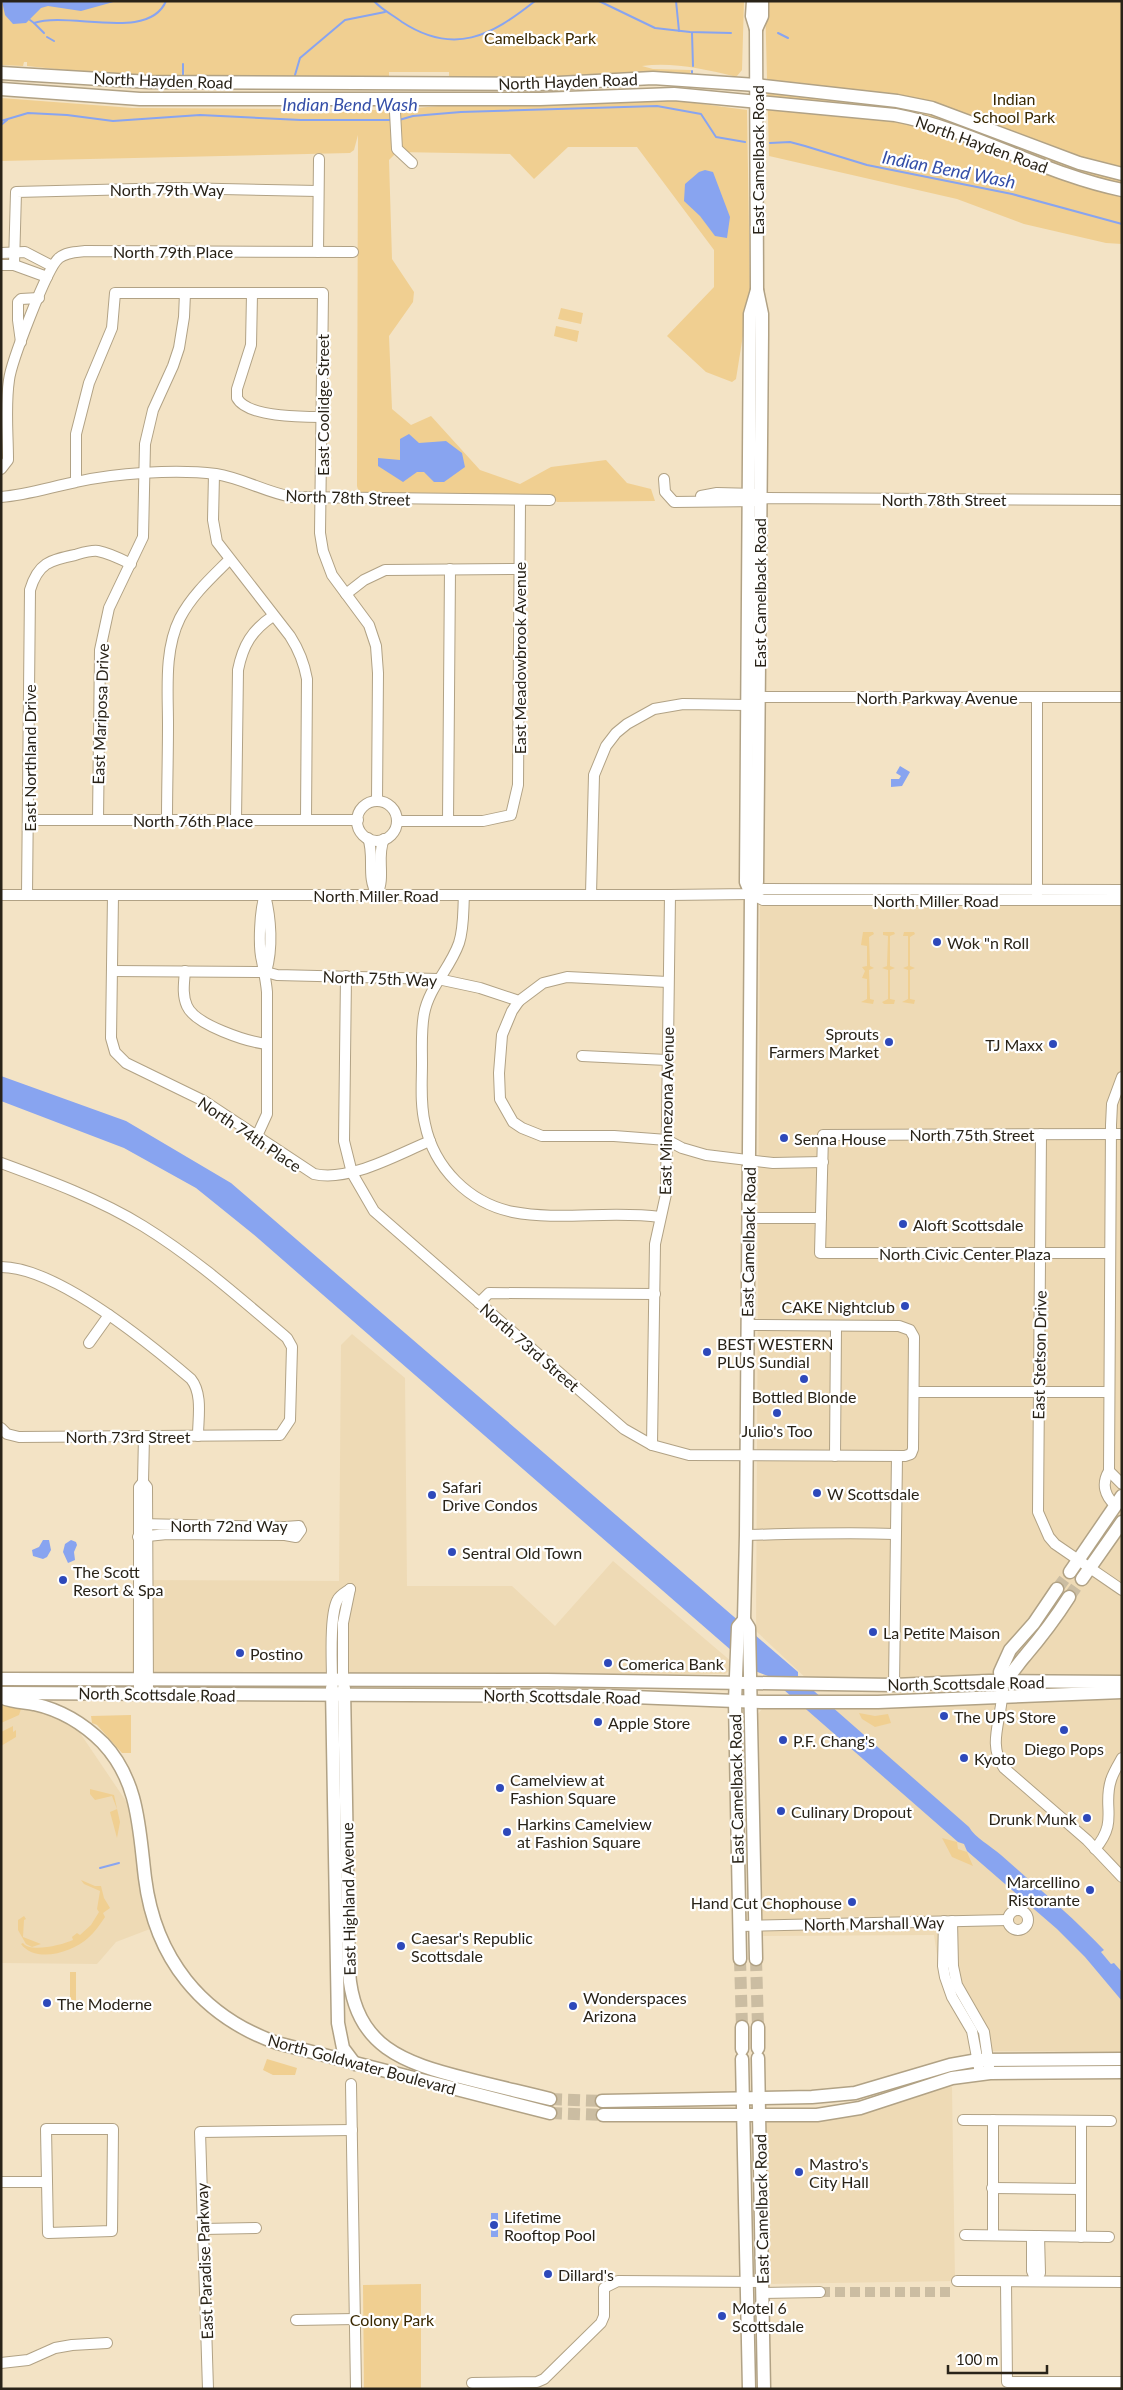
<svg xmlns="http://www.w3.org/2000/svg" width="1123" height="2390" font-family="Lato,sans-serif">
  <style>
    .built { fill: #eedab5 }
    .green { fill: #f0cf91 }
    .water { fill: #88a4f0 }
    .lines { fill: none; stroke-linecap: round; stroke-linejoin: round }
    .stream { stroke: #88a4f0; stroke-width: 2 }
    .minor-tunnel { stroke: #cbbda2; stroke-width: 10; stroke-dasharray: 10 5; stroke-linecap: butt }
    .major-tunnel { stroke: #cbbda2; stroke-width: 12; stroke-dasharray: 12 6; stroke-linecap: butt }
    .minor-casing { stroke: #b1a285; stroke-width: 12 }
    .major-casing { stroke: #b1a285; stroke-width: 15 }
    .minor { stroke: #fff; stroke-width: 10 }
    .major { stroke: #fff; stroke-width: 12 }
    .poi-dot { fill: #2e49ba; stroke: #fff; stroke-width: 2 }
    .labels { text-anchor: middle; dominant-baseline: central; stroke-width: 4.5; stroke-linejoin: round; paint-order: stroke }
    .park-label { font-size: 16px; fill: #392801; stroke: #fff }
    .street-label { font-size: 16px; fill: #292318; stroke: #fff }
    .poi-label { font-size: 16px; fill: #292318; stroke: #fff; text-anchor: start }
    .water-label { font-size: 18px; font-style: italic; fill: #354fa8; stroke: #fff }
  </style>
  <rect width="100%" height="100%" fill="#f3e3c5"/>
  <g class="built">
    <polygon points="760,904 1122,904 1122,1675 808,1680 756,1631"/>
    <polygon points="352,1334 405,1378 407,1586 512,1586 555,1626 613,1561 732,1662 730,1670 725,1674 132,1674 133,1580 339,1581 341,1345"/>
    <polygon points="1122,1695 1122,2052 971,2051 968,2033 940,1975 934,1935 761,1936 756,1716 763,1708"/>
    <polygon points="1,1703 26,1707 66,1719 80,1733 130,1807 141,1899 150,1929 116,1942 97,1964 1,1963"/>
    <polygon points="952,2087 955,2281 768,2284 767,2122 832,2118 936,2088"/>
  </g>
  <g class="green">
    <path d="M1,1H744L742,70L737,76H733C703,69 673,62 642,66L653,69L691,70L690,74L648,73L538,78H449V72H389V78H318L316,76H277L276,78L185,77L184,71L182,72L181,77C129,77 77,71 27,66V62H24L23,66L1,65Z"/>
    <polygon points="765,1 1122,1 1122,244 1106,243 1024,224 957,199 769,156"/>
    <polygon points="1,98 133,108 282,109 291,110 294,114 341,113 341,110 395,110 449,105 524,105 665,99 747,110 750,291 736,379 732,382 706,372 667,336 714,287 714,250 637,147 568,147 534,179 510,154 397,152 389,160 392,259 414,292 413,302 389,336 392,409 411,425 431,416 480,470 520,484 551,467 606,460 627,483 651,489 655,501 557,502 549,494 465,496 359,493 357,486 358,135 354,150 350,153 1,161"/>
    <polygon points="561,308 583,313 581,324 558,319"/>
    <polygon points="556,326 579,331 577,342 554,336"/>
    <polygon points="863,932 873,932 874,934 869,937 870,966 874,968 869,970 870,999 874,1000 873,1004 861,1002 867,999 867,979 862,978 865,971 862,967 867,966 867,946 861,945"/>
    <polygon points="883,932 894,932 895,934 890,936 890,966 895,968 890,970 890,999 895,1000 894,1004 884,1004 882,1002 888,999 888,970 882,968 887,966 888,936 883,935"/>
    <polygon points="904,932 914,932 915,934 910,937 910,966 915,968 910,970 910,999 915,1000 914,1004 902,1002 908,999 908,970 903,968 908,966 908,936 903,936"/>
    <polygon points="1,1703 22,1706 19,1715 1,1723"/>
    <polygon points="859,1713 875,1716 888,1714 891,1723 875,1727 862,1719"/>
    <polygon points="131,1715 131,1753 122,1753 97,1725 92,1723 91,1716"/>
    <polygon points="13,1726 13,1732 16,1730 16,1737 1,1746 1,1732"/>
    <polygon points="90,1789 114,1795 120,1822 117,1838 110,1812 117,1809 112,1796 95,1800 90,1794"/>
    <polygon points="942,1838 957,1842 958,1849 967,1852 973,1866 952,1857"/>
    <path d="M81,1880L95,1886H101L104,1898L110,1908L103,1913L105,1917C100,1924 95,1932 88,1938C73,1952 36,1964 21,1944L23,1943C30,1953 62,1945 73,1940L72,1937L77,1933L80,1935L91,1925L99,1912L97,1909L100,1891L84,1884Z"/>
    <polygon points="24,1916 26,1919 24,1920 23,1937 41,1944 32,1947 26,1944 18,1930 18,1920"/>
    <rect x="70" y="1972" width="6" height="28"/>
    <polygon points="267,2059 297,2068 295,2075 273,2075 263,2070"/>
    <polygon points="421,2284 421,2389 364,2389 363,2285"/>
  </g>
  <g class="water">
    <polygon points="2,1 117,1 81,11 48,6 41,8 26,23 13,24 5,15"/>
    <polygon points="705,170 713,172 730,217 727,238 715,236 700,216 684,201 685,184 699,172"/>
    <polygon points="409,434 419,443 446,441 462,453 465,467 444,482 434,482 424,472 417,472 403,482 378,466 378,458 400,460 400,439"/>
    <polygon points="900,766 910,772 902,786 891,787 891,779 899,779 901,776 896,773"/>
    <path d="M1,1076L126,1121L231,1183L798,1672V1677L969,1827C975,1838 991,1846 1001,1855C1036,1886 1072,1916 1104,1950L1101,1952L1111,1964L1114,1963L1122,1972V2001L1085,1957L1057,1929L967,1851L964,1844L958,1842L768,1676L755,1671L253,1234L196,1188L124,1148L1,1101Z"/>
    <polygon points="43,1540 49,1540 51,1550 47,1557 43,1559 33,1556 32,1550 39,1547"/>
    <polygon points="71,1540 76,1542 77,1545 74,1552 75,1560 68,1563 63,1552 65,1544"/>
    <rect x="491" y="2213" width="7" height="24"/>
  </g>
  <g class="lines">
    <g class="stream">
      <path d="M374,1C382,10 393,15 402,22C454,56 491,36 535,1"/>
      <polyline points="599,1 655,28 690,32 731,33"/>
      <polyline points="676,1 679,31"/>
      <path d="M30,20L34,23C69,11 149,42 166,1"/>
      <polyline points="34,23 44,33"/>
      <polyline points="692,33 693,66"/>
      <polyline points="778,33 788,38"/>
      <polyline points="47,37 54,41"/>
      <polyline points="183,64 183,77"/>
      <polyline points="692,74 692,71"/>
      <polyline points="295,75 300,58 345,20 385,12"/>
      <polyline points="399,120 413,116 461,112 657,106 701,114 716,137 745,142"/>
      <polyline points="1,121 28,113 67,115 113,121 200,115 301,120 392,120"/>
      <polyline points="1,125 7,120"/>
      <polyline points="770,143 790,142 805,146 867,165 1012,194 1122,224"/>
      <polyline points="100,1868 119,1863"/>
    </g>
    <polyline class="minor-tunnel" points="820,2292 954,2292"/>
    <g class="major-tunnel">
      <polyline points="1057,1589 1070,1572"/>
      <polyline points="1069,1597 1082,1579"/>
      <polyline points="740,1959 742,2027"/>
      <polyline points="756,1959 758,2027"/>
      <polyline points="550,2099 602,2101"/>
      <polyline points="550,2113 603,2115"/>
    </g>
    <g class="minor-casing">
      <g id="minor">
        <polyline points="395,112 397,149 412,163"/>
        <polyline points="318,252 319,159"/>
        <polyline points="1,253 25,252 52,266"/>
        <polyline points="1,265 14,265 47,277"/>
        <polyline points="14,265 16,192 176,188 318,191"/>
        <path d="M252,294L251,345L237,389V398C247,417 302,417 321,417"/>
        <polyline points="21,342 18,320 18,302 21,299 39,298"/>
        <path d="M1,469L8,460C8,434 5,406 9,380C11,363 47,267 59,258C66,252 76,252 85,251L353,252"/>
        <path d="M214,474L213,520L217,542L290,636C299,650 304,662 307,679L306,820"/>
        <polyline points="664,479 665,492 674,502 760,501 766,498 1122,500"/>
        <polyline points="76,481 76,434 89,383 112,328 115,293 323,293 320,533 323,551 332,575 369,625 376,646 378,673 377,801"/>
        <polyline points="701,496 717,493 756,494"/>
        <path d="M1,497C27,495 51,487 76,482C115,473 176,469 216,474C242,478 265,492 292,497L550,500"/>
        <polyline points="346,594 364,580 385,570 519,569"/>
        <polyline points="1037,697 1037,894"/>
        <circle cx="377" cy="821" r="20"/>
        <polyline points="29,820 358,820"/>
        <polyline points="98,820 100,650 109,608 143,537 145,444 153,410 173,366 179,348 184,317 185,293"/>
        <path d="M236,820L238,670C243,645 252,630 273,616"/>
        <path d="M167,821C167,789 168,756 168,724C168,690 164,650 180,618C192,595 211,578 229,560"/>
        <polyline points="397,821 483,821 511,815 518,785 520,501"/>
        <polyline points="448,821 450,569"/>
        <path d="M368,838C375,856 366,877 377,894"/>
        <path d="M377,894C386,877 376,856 384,839"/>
        <polyline points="591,894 594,775 606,746 616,733 627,724 654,709 683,704 747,705 759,697 1122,697"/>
        <polyline points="751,894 763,900 1122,900"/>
        <polyline points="1,895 670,895 751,894 763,889 1122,890"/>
        <path d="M27,895L30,590C38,563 50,560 75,555C82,553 91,550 98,551C109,553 121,559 131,564"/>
        <path d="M113,895L111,1038L115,1052L126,1063L204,1101L314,1174C350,1182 396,1155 430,1141"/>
        <path d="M265,895C271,919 273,948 266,972"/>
        <path d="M464,895C463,911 464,928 459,943C450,969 429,987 424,1014C421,1030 422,1047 422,1063C422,1083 420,1104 425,1124C434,1168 469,1203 513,1212C559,1221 612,1210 660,1217"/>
        <polyline points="112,971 266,972 277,975 438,979 480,988 519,1001 543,983 567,977 668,982"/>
        <path d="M185,971C184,983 182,995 187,1006C195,1025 248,1042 267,1044"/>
        <polyline points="346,976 344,1141 352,1173 374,1211 624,1429 652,1445 689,1455 905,1456 911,1454 913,1449 914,1337 910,1330 899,1326 747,1325"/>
        <polyline points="519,1001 512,1011 502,1035 499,1073 500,1099 513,1122 522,1128 542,1136 614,1136 667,1140 682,1148 706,1155 773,1163 823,1162"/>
        <polyline points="582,1056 667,1060"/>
        <polyline points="1041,1134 1038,1512 1049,1537 1055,1544 1122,1590"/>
        <path d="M257,1136L267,1114V992C266,981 264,972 262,961C258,946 260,909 265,895"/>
        <path d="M1,1163C50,1181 99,1199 143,1226C195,1258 241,1299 287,1338L292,1347L290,1420L280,1435L19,1437L7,1434L1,1428"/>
        <polyline points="749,1218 821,1218"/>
        <polyline points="1110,1253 820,1253 823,1135 1122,1134"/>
        <path d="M1,1267C56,1267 150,1344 191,1379C203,1394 198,1418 198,1436"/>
        <polyline points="479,1303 489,1293 655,1294"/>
        <polyline points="89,1343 109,1315"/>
        <polyline points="914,1392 1108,1392"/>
        <polyline points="144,1436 143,1482 147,1487 148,1694"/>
        <polyline points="652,1445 655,1244 666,1194 670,895"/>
        <polyline points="835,1456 836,1326"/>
        <polyline points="1109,1471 1122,1484"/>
        <path d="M1115,1505C1105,1496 1101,1484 1109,1471L1111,1125L1112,1104L1122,1077"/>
        <path d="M746,1535C795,1534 845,1532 894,1534"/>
        <polyline points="138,1537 167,1534 285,1535 296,1537 301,1530 299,1526 285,1527 139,1524"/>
        <path d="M332,1680C332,1663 329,1613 338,1599C340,1595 346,1592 350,1589"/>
        <polyline points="343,1681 343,1623 350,1589"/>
        <polyline points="894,1685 897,1456"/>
        <polyline points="139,1687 139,1487 143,1482"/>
        <path d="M1002,1697C1000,1723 988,1746 1004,1768L1087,1840L1122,1877"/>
        <path d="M1095,1849C1119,1821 1102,1807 1111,1780C1113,1773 1118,1765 1122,1758"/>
        <circle cx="1018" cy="1920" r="10"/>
        <polyline points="944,1921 943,1966 945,1977 952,1997 972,2031 979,2068"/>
        <polyline points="952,1921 953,1966 957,1985 984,2032 989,2067"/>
        <polyline points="739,1926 1008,1920"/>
        <polyline points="351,2084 356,2389"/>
        <polyline points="963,2120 1111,2121"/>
        <polyline points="993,2120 993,2235"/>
        <polyline points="1081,2121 1081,2237"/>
        <polygon points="46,2129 113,2129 112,2231 48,2233"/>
        <polyline points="1,2182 46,2182"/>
        <polyline points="992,2188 1081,2189"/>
        <polyline points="203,2229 256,2228"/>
        <polyline points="965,2235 1109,2237"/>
        <polyline points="1032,2236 1032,2271 1036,2281"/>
        <polyline points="957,2281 1122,2282"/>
        <polyline points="1036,2281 1040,2273 1039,2236"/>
        <polyline points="1006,2282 1007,2382 1122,2382"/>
        <polyline points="762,2293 820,2292"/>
        <polyline points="296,2320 355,2319"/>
        <polyline points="1,2363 28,2360 55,2348 72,2345 107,2343"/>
        <polyline points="472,2383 537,2382 544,2379 601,2323 604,2316 604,2288 618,2281 762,2282"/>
        <polyline points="208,2389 200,2132 352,2130"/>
      </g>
    </g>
    <g class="major-casing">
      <g id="major">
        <polyline points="756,29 762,16 762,1"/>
        <polyline points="1,73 150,82 539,84 653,78 756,85 897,101 932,108 1079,163 1122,174"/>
        <path d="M1,89L140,99H540L674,94L895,115C974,130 1043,174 1122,190"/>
        <polyline points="751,894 757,882 762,334 762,314 757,290 756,29 752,16 753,1"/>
        <polyline points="1070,1572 1122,1496"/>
        <polyline points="1082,1579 1122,1522"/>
        <polyline points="744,1620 749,1628 756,1959"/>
        <polyline points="1,1679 547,1680 894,1685 989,1681 1122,1682"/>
        <path d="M1002,1682C1013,1674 1016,1666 1025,1656C1042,1636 1055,1619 1069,1597"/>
        <polyline points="332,1688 338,2023 343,2048 355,2064"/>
        <path d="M344,1688L349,1972C354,2047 404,2063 468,2079C495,2086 522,2092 550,2099"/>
        <polyline points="1002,1690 1000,1672 1010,1650 1034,1623 1057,1589"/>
        <polyline points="1,1693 607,1696 761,1702 878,1702 1122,1692"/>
        <path d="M1,1697C11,1702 23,1702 34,1704C61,1710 84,1724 103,1743C139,1781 139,1829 145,1878C155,1958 201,2016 277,2043L550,2113"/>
        <polyline points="740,1959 735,1701 738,1627 744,1620 746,1535 751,894 746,882 750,314 757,290"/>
        <polyline points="742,2027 742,2049"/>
        <polyline points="758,2027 758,2048"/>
        <polyline points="758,2058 764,2389"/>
        <polyline points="742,2059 749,2389"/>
        <polyline points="602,2101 812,2097 855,2093 950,2065 978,2060 1122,2059"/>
        <polyline points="603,2115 817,2115 860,2108 952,2078 990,2073 1122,2072"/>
      </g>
    </g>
    <use href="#minor" class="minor"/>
    <use href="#major" class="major"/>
  </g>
  <g class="poi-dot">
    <circle cx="937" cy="942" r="5"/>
    <circle cx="889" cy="1042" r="5"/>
    <circle cx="1053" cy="1044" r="5"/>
    <circle cx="784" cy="1138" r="5"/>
    <circle cx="903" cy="1224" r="5"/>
    <circle cx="905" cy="1306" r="5"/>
    <circle cx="707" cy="1352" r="5"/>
    <circle cx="804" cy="1379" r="5"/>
    <circle cx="777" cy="1413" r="5"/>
    <circle cx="817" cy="1493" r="5"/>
    <circle cx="432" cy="1495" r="5"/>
    <circle cx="452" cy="1552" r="5"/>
    <circle cx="63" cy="1580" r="5"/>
    <circle cx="873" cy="1632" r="5"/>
    <circle cx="240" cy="1653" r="5"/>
    <circle cx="608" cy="1663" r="5"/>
    <circle cx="944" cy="1716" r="5"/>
    <circle cx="598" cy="1722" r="5"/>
    <circle cx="1064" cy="1730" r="5"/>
    <circle cx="783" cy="1740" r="5"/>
    <circle cx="964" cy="1758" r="5"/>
    <circle cx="500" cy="1788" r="5"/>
    <circle cx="781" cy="1811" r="5"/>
    <circle cx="1087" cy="1818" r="5"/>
    <circle cx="507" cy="1832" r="5"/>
    <circle cx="1090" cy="1890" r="5"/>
    <circle cx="852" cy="1902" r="5"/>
    <circle cx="401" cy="1946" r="5"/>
    <circle cx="47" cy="2003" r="5"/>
    <circle cx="573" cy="2006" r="5"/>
    <circle cx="799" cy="2172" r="5"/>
    <circle cx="494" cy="2225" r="5"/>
    <circle cx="548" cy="2274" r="5"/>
    <circle cx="722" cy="2316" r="5"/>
  </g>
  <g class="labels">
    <g class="park-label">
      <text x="540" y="37">Camelback Park</text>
      <text x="1014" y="98">Indian<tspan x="1014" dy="18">School Park</tspan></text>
      <text x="392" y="2319">Colony Park</text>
    </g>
    <g class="street-label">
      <text transform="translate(163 80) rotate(2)">North Hayden Road</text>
      <text transform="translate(568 81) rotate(-2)">North Hayden Road</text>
      <text transform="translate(982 144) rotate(20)">North Hayden Road</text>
      <text transform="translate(757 160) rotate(-90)">East Camelback Road</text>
      <text x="167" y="189">North 79th Way</text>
      <text x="173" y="251">North 79th Place</text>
      <text transform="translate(322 405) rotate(-90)">East Coolidge Street</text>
      <text transform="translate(348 497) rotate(2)">North 78th Street</text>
      <text x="944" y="499">North 78th Street</text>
      <text transform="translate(759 593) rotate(-90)">East Camelback Road</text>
      <text transform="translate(519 658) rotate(-90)">East Meadowbrook Avenue</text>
      <text x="937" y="697">North Parkway Avenue</text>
      <text transform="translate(100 714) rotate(-88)">East Mariposa Drive</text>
      <text transform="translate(29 758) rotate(-90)">East Northland Drive</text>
      <text x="193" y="820">North 76th Place</text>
      <text x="376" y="895">North Miller Road</text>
      <text x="936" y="900">North Miller Road</text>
      <text transform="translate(380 978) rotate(2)">North 75th Way</text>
      <text transform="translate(666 1111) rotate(-89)">East Minnezona Avenue</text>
      <text transform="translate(250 1134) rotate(34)">North 74th Place</text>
      <text x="972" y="1134">North 75th Street</text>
      <text transform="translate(748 1242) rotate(-89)">East Camelback Road</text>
      <text x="965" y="1253">North Civic Center Plaza</text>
      <text transform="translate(530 1347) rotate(41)">North 73rd Street</text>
      <text transform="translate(1039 1355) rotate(-89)">East Stetson Drive</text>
      <text x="128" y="1436">North 73rd Street</text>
      <text x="229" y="1525">North 72nd Way</text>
      <text transform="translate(966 1683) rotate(-1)">North Scottsdale Road</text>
      <text transform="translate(157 1694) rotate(1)">North Scottsdale Road</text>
      <text transform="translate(562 1696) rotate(1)">North Scottsdale Road</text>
      <text transform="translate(736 1789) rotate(-91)">East Camelback Road</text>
      <text transform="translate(348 1899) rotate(-91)">East Highland Avenue</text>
      <text transform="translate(874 1923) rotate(-1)">North Marshall Way</text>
      <text transform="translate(362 2064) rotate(15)">North Goldwater Boulevard</text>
      <text transform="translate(761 2209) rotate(-91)">East Camelback Road</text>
      <text transform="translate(204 2261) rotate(-92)">East Paradise Parkway</text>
    </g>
    <g class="poi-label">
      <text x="947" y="942">Wok "n Roll</text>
      <text x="879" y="1033" text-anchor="end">Sprouts<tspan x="879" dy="18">Farmers Market</tspan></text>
      <text x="1043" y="1044" text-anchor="end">TJ Maxx</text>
      <text x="794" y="1138">Senna House</text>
      <text x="913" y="1224">Aloft Scottsdale</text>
      <text x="895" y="1306" text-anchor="end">CAKE Nightclub</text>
      <text x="717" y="1343">BEST WESTERN<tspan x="717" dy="18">PLUS Sundial</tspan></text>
      <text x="804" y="1396" text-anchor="middle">Bottled Blonde</text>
      <text x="777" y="1430" text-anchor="middle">Julio's Too</text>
      <text x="442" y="1486">Safari<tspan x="442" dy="18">Drive Condos</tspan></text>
      <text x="827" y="1493">W Scottsdale</text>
      <text x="462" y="1552">Sentral Old Town</text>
      <text x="73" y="1571">The Scott<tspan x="73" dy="18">Resort &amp; Spa</tspan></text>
      <text x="883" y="1632">La Petite Maison</text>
      <text x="250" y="1653">Postino</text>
      <text x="618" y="1663">Comerica Bank</text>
      <text x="954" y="1716">The UPS Store</text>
      <text x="608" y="1722">Apple Store</text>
      <text x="793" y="1740">P.F. Chang's</text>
      <text x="1064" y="1748" text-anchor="middle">Diego Pops</text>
      <text x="974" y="1758">Kyoto</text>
      <text x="510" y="1779">Camelview at<tspan x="510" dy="18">Fashion Square</tspan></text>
      <text x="791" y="1811">Culinary Dropout</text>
      <text x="1077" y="1818" text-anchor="end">Drunk Munk</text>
      <text x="517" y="1823">Harkins Camelview<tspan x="517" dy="18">at Fashion Square</tspan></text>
      <text x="1080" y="1881" text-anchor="end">Marcellino<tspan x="1080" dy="18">Ristorante</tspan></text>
      <text x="842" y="1902" text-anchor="end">Hand Cut Chophouse</text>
      <text x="411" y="1937">Caesar's Republic<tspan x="411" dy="18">Scottsdale</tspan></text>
      <text x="583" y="1997">Wonderspaces<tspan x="583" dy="18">Arizona</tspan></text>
      <text x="57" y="2003">The Moderne</text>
      <text x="809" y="2163">Mastro's<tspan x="809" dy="18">City Hall</tspan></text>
      <text x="504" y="2216">Lifetime<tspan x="504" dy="18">Rooftop Pool</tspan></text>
      <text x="558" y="2274">Dillard's</text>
      <text x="732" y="2307">Motel 6<tspan x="732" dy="18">Scottsdale</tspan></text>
    </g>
    <g class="water-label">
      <text x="350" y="104">Indian Bend Wash</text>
      <text transform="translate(949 169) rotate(11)">Indian Bend Wash</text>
    </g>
  </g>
  <rect width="1123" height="2390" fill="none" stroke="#292318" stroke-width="5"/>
  <path d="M948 2365v8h99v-8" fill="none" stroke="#292318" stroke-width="2.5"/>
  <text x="956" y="2365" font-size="15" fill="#292318" stroke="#ffffff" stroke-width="4" paint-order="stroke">100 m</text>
</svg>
